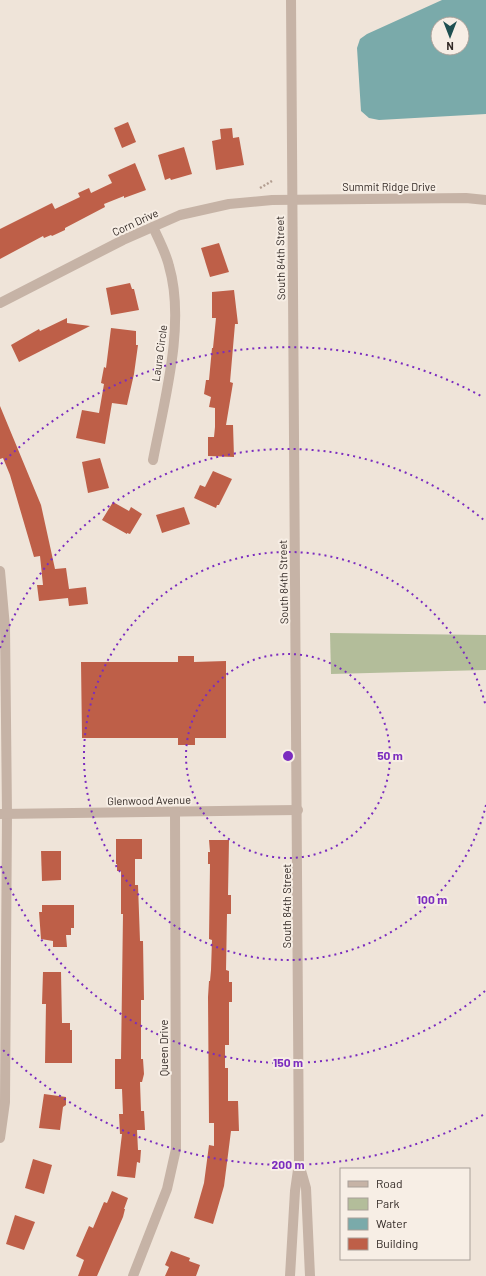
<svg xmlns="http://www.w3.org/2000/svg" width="486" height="1276" font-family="Barlow,sans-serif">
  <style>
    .green { fill: #b3bd9a }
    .water { fill: #7aaaaa; fill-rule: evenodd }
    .building { fill: #be5f48 }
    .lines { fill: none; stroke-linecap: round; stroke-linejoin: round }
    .path { stroke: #b29d90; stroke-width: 2.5; stroke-dasharray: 2 2; stroke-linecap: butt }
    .minor { stroke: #c6b3a6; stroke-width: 10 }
    .tertiary { stroke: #c6b3a6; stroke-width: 10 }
    .ring { fill: none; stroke: #7b2cbf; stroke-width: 2; stroke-dasharray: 2 4 }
    .labels { text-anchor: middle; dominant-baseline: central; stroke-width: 4; stroke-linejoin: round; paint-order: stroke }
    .street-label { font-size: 11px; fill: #332a26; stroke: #f7eee5 }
    .centre { fill: #7b2cbf; stroke: #f7eee5; stroke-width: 2 }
    .ring-label { font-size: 12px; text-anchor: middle; font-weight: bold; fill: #7b2cbf; stroke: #f7eee5; stroke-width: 4; stroke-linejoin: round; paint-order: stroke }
  </style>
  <rect width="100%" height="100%" fill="#efe4d9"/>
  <polygon class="green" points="330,633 486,635 486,670 331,674"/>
  <path class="water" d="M442,0H486V114L379,120L369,118L361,111L357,48L360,39L367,34ZM438,24H462V48H438Z"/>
  <g class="building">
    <polygon points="128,122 136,142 122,148 114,128"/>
    <polygon points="232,128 233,138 239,137 244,165 216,170 212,141 221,139 220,129"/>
    <polygon points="184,147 192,174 171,180 170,178 165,180 158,155"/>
    <polygon points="135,163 146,190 124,198 124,196 104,204 105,207 65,228 65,230 52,236 51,235 44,238 43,236 0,259 0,229 52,203 55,209 80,197 78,193 89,188 91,193 112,183 108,175"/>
    <polygon points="219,243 229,272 210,277 201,248"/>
    <polygon points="130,283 132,289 134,289 139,310 111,315 106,288"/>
    <polygon points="234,290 238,324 235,324 230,382 233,383 226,425 233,425 234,457 208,456 208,437 214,437 215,427 215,408 209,407 211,397 204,394 206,380 209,380 212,348 213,348 216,318 212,318 212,292"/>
    <polygon points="67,318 67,323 90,326 19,362 11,345 39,329 40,331"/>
    <polygon points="111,328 136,331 136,345 138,345 134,374 127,405 112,403 105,444 76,438 82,410 99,413 104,384 101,383 104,367 106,368"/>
    <polygon points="0,406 41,505 55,569 66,568 69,589 86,587 88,604 69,606 68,598 39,601 37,585 43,585 40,556 34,557 10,475 3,458 0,459"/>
    <polygon points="100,458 109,488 88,493 82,462"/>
    <polygon points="213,471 232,479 219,505 217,505 216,508 194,498 200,485 205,487"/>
    <polygon points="113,502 129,511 131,507 142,514 130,534 127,533 127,534 102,520"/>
    <polygon points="184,507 190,524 162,533 156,515"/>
    <polygon points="178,656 194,656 194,662 226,661 226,738 195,738 195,745 178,745 178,738 82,738 81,662 178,662"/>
    <polygon points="116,839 142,839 142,859 135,859 135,885 138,885 140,941 143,941 144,1000 141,1000 141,1059 143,1059 144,1074 142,1082 140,1082 141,1111 144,1111 145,1130 137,1130 138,1150 141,1150 140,1163 137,1162 135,1178 117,1176 122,1134 120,1134 119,1114 123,1114 122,1089 115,1089 115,1059 121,1059 123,914 121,914 121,871 117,871 117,864 116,864"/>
    <polygon points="209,840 229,840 228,895 231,895 231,914 227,914 226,970 229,971 229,982 232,982 232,1002 229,1002 229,1045 225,1045 225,1068 228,1068 228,1101 238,1101 239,1131 231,1131 224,1186 213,1224 194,1218 204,1183 209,1145 214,1146 214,1123 209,1123 208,997 209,981 210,981 211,970 212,940 209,939 210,864 208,864 208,852 210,852"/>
    <polygon points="41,851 61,851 61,880 42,881"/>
    <polygon points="42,905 74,905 74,928 71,928 71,935 66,935 67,947 53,947 53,941 41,939 39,912 42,912"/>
    <polygon points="43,972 61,972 62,1023 70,1023 70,1030 72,1030 72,1063 45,1063 46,1004 42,1004"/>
    <polygon points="44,1094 66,1097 66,1105 63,1107 60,1130 39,1128"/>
    <polygon points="33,1159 52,1165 44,1194 25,1188"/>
    <polygon points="112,1191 128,1198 124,1209 125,1209 123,1217 97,1276 78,1276 84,1260 76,1256 89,1226 93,1228 104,1202 107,1203"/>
    <polygon points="15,1215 35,1222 24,1250 6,1244"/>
    <polygon points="171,1251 190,1258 189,1261 200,1265 196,1276 165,1276 169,1267 165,1265"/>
  </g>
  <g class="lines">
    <polyline class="path" points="260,188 272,181"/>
    <g class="minor">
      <path d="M153,227C159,240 166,253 169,266C186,324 164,402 153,460"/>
      <polyline points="0,303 123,240 180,215 229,204 272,200 466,198 486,200"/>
      <polyline points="0,571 5,627 7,814 5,1102 0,1138"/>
      <polyline points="0,814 298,810"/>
      <polyline points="133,1276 167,1189 176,1149 175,812"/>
    </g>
    <g class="tertiary">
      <polyline points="300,1167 306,1188 310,1276"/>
      <polyline points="290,1276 295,1191 299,1163 291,0"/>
    </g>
  </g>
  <g class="ring">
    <circle cx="288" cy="756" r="102"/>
    <path d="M486 805A204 204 0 1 1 486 707"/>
    <path d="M485 991A307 307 0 0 1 0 864M0 648A307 307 0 0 1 485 521"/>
    <path d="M483 1115A409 409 0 0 1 1 1048M1 464A409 409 0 0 1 483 397"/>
  </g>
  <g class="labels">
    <g class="street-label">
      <text x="389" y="186">Summit Ridge Drive</text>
      <text transform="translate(135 222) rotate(-25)">Corn Drive</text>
      <text transform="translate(280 258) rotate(-91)">South 84th Street</text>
      <text transform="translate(159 353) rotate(-82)">Laura Circle</text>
      <text transform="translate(283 582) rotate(-91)">South 84th Street</text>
      <text transform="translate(149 800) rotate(-1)">Glenwood Avenue</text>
      <text transform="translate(286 906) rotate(-90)">South 84th Street</text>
      <text transform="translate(163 1048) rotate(-90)">Queen Drive</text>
    </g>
  </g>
  <circle cx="288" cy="756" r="6" class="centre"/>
  <g class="ring-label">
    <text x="390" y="760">50 m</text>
    <text x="432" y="904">100 m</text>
    <text x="288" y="1067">150 m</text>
    <text x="288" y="1169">200 m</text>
  </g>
  <rect x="340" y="1168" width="130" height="92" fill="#f7eee5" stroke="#a9a099"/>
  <rect x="348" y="1181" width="20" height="6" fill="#c6b3a6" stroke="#a9a099"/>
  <text x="376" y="1188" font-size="12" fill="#332a26">Road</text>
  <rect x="348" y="1198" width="20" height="12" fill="#b3bd9a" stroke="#a9a099"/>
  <text x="376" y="1208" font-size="12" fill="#332a26">Park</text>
  <rect x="348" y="1218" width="20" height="12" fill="#7aaaaa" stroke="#a9a099"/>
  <text x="376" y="1228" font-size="12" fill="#332a26">Water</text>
  <rect x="348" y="1238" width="20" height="12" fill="#be5f48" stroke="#a9a099"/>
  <text x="376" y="1248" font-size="12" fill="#332a26">Building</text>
  <g transform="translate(450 36) rotate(180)"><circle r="19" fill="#f7eee5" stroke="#a9a099"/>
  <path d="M0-3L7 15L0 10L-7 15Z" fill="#1f5051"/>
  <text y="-6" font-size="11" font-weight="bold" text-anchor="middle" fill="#332a26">N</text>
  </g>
</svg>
